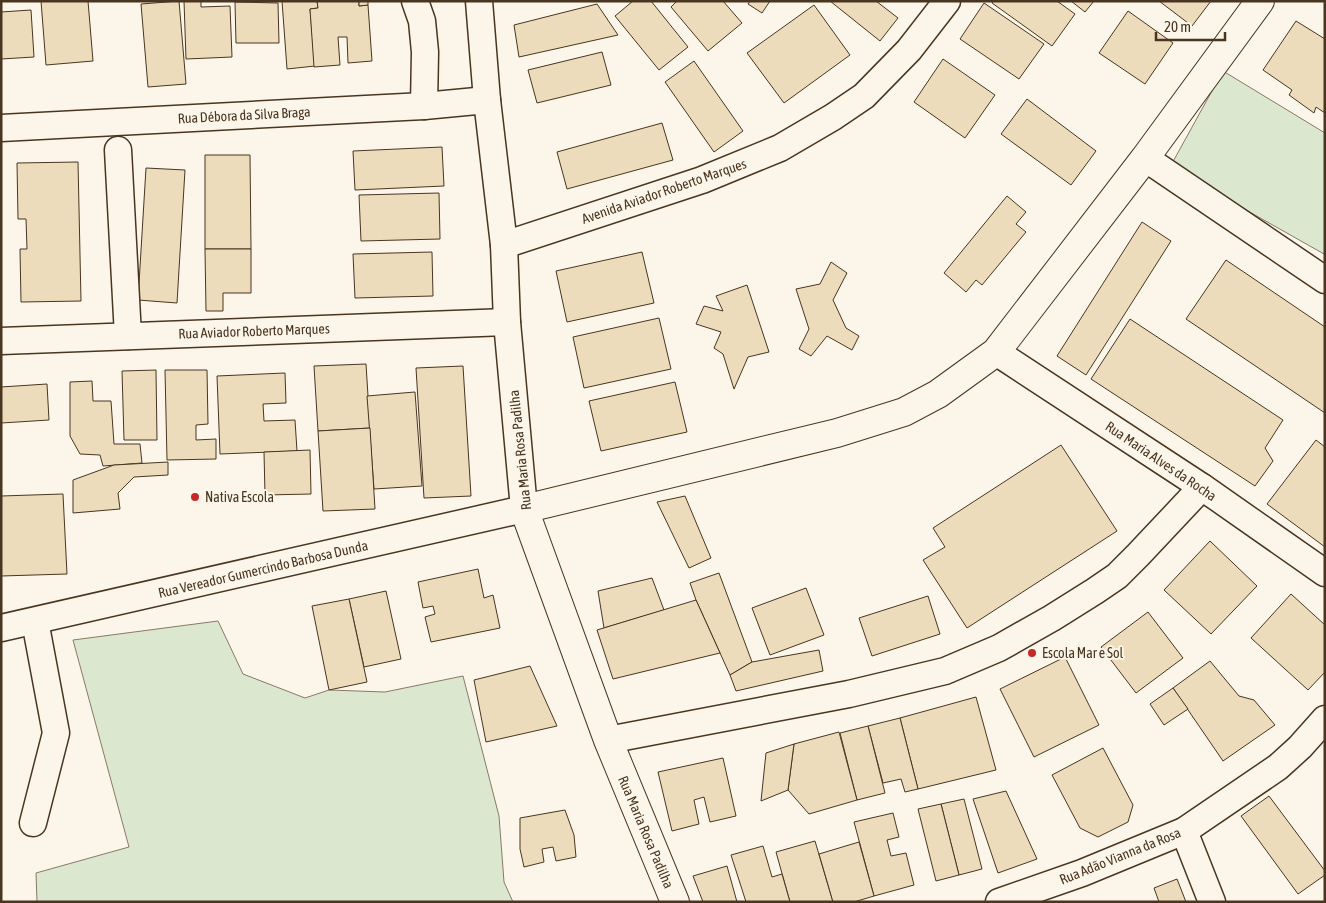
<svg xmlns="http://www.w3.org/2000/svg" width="1326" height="903" font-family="'Asap Condensed',sans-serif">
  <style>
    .green { fill: #dce7d0; stroke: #887966 }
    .building { fill: #ecdcbc; stroke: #4a3520 }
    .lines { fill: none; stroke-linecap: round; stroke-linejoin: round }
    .minor-casing { stroke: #4a3520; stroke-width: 29 }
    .major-casing { stroke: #4a3520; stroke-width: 30 }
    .minor { stroke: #fbf6e9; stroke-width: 26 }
    .major { stroke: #fbf6e9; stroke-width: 28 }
    .poi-dot { fill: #c62828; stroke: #fbf6e9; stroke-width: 2 }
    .labels { text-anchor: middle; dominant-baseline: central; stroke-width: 4; stroke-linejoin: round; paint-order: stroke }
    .street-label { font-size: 14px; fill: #4a3520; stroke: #fbf6e9 }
    .poi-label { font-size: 14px; fill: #4a3520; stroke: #fbf6e9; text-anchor: start }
  </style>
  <rect width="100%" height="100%" fill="#fbf6e9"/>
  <g class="green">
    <polygon points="1223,71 1325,133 1325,252 1324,254 1170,167"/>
    <polygon points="218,621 243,674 305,698 329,690 385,692 463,676 499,816 504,882 513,902 37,902 36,873 129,847 73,640"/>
  </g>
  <g class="building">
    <polygon points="41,1 88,1 93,61 46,65"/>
    <polygon points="179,1 186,84 148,87 141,4"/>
    <polygon points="184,1 201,1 201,7 230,6 232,57 186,59"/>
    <polygon points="282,1 317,1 318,8 310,9 315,66 287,69"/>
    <polygon points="317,1 359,1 359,6 368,5 372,61 348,63 347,37 338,37 340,65 314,67 310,9 318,8"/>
    <polygon points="359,1 368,1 368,5 359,6"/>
    <polygon points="633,1 651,1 688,47 659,70 615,16"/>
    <polygon points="677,1 723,1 742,23 708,51 671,7"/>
    <polygon points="750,1 770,1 762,13 748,4"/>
    <polygon points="830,1 876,1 898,18 880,41"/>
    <polygon points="993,1 1057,1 1075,14 1052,46 992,3"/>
    <polygon points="1071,1 1094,1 1085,12"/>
    <polygon points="1159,1 1211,1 1192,26"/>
    <polygon points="235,2 278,3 279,43 236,43"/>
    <polygon points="984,3 1044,44 1019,79 960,39"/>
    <polygon points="597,4 618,35 519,57 514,25"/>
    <polygon points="814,5 850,55 784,103 747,53"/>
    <polygon points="31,10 34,57 1,59 1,12"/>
    <polygon points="1128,11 1173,43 1145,84 1099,53"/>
    <polygon points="1296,21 1325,39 1325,113 1316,107 1314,113 1289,95 1292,90 1263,70"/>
    <polygon points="602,52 611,85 537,103 528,70"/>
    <polygon points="943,59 995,95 965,138 914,102"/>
    <polygon points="694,61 743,131 714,152 665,82"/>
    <polygon points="1027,99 1096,151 1071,185 1001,134"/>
    <polygon points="662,123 673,160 567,189 557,152"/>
    <polygon points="442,147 444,186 355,190 353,151"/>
    <polygon points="205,155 250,155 251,249 205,249"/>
    <polygon points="78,162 81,301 21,302 20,249 27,249 26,219 18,219 17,163"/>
    <polygon points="146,168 185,170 177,303 138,300"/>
    <polygon points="439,193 440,239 361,241 359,195"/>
    <polygon points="1007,196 1026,212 1016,224 1026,232 982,285 976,280 966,292 944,273"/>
    <polygon points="1142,222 1171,241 1086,375 1057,356"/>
    <polygon points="205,249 251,249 251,293 223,293 223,311 206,311"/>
    <polygon points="432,252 433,296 355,298 353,254"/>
    <polygon points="642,252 654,303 567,322 556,271"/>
    <polygon points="1226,260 1325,327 1325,413 1186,319"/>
    <polygon points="831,262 847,273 833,300 846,328 859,336 852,350 827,336 811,356 799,349 809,329 796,289 820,284"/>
    <polygon points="747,285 769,352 748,357 734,389 723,354 714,348 721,332 696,324 704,306 723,311 716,296"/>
    <polygon points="659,318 671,369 584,388 573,337"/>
    <polygon points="1130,319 1283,420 1265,448 1273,461 1255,486 1091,379"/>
    <polygon points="366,364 370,428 318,431 314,366"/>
    <polygon points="463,366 471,496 424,498 416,368"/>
    <polygon points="156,370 157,440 124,440 122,371"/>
    <polygon points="165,370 207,370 208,424 196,425 196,440 216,439 216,459 167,460"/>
    <polygon points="285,373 286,403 263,404 264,421 295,420 297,451 220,454 217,376"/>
    <polygon points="92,381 93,401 111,401 114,444 140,444 142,463 103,466 100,455 80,454 70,436 70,382"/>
    <polygon points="675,382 687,432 601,451 589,401"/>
    <polygon points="47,384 49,420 1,423 1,387"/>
    <polygon points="415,392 422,486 374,489 367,396"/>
    <polygon points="370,428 375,509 323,511 318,431"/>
    <polygon points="1316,440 1325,447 1325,547 1267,504"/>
    <polygon points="1061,445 1117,531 967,628 923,560 945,547 933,528"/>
    <polygon points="310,450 311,494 265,495 264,452"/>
    <polygon points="168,462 168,475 134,477 118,493 120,509 73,513 73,480 114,465"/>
    <polygon points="63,494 67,574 1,576 1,496"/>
    <polygon points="685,496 711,558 689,568 657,502"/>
    <polygon points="1210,541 1257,586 1211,634 1164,590"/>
    <polygon points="478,569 484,598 493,595 500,628 431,642 425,617 435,614 433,606 423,608 418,582"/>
    <polygon points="719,573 752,662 730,675 696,600 690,583"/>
    <polygon points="652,578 664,610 604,628 598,591"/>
    <polygon points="806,588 824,635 770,655 752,608"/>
    <polygon points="386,591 401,659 364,667 349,599"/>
    <polygon points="1291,594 1325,625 1325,672 1308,690 1251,638"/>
    <polygon points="928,596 940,634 872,656 859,618"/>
    <polygon points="349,599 367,682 329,690 312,606"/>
    <polygon points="696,600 720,653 613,679 597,630"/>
    <polygon points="1148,612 1183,658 1136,693 1101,647"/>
    <polygon points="819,650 823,671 736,691 730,675 752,662"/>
    <polygon points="1065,657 1099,725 1034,757 1000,689"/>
    <polygon points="1210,661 1239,696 1254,700 1275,725 1223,761 1173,688"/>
    <polygon points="530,666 557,726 486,742 474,680"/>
    <polygon points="1173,688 1188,709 1164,725 1150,704"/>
    <polygon points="976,697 996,770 918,789 900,718"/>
    <polygon points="900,718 918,789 905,792 901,779 883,783 868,726"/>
    <polygon points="868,726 885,793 857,800 840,733"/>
    <polygon points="839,732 857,800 809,814 788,790 794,744"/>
    <polygon points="794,744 788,790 761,801 766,753"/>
    <polygon points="1103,748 1133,805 1128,822 1098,837 1080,828 1052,775"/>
    <polygon points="723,758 736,816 710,822 704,797 694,800 699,824 672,831 658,772"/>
    <polygon points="1006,791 1037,859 998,873 973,799"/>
    <polygon points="1269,796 1325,871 1325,875 1298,894 1241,816"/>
    <polygon points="964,799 982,869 959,875 941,804"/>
    <polygon points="941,804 959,875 936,881 918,809"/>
    <polygon points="565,810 574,835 576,857 556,861 553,847 542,849 544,862 524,867 520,849 520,818"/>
    <polygon points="893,813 899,837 887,840 891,856 906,853 914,885 874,896 854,822"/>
    <polygon points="815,841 833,902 790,902 776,852"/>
    <polygon points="859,842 874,896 854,902 833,902 819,854"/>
    <polygon points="763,846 772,877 782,874 790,902 746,902 731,855"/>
    <polygon points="727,866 737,902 703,902 693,876"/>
    <polygon points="1177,879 1186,902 1159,902 1154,888"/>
  </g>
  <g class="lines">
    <g class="minor-casing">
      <g id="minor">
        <polyline points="415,1 422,21 425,52 424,106"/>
        <polyline points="1,128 424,106 487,100"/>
        <polyline points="118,150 128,336"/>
        <polyline points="1145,158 1325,280"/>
        <polyline points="504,245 702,180 780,148 833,117 864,96 909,50 947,1"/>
        <polyline points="1,341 507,322"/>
        <polyline points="996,352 1202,487 1325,573"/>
        <polyline points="1,628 524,509 507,322 504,245 487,100 479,1"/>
        <polyline points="608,740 849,694 945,671 999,648 1052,618 1095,591 1117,576 1138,555 1202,487"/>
        <polyline points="33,823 56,733 35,621"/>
        <polyline points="1184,831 1212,902"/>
        <polyline points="999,902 1082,873 1184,831 1278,767 1300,747 1325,719"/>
      </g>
    </g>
    <g class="major-casing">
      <polyline id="major" points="675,902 608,740 524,509 837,433 904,412 938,394 996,352 1145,158 1260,1"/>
    </g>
    <use href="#minor" class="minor"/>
    <use href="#major" class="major"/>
  </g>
  <g class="poi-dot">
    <circle cx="195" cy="497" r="5"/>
    <circle cx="1032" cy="653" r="5"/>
  </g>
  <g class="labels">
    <g class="street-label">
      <text transform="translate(244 115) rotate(-3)">Rua Débora da Silva Braga</text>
      <text transform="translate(664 191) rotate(-19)">Avenida Aviador Roberto Marques</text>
      <text transform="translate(254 331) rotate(-2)">Rua Aviador Roberto Marques</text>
      <text transform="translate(520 450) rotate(-96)">Rua Maria Rosa Padilha</text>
      <text transform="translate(1161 461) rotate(34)">Rua Maria Alves da Rocha</text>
      <text transform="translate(263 569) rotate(-13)">Rua Vereador Gumercindo Barbosa Dunda</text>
      <text transform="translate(646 832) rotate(67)">Rua Maria Rosa Padilha</text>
      <text transform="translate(1120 856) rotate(-22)">Rua Adão Vianna da Rosa</text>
    </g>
    <g class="poi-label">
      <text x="205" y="497">Nativa Escola</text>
      <text x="1042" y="653">Escola Mar e Sol</text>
    </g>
  </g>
  <rect width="1326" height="903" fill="none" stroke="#4a3520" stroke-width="5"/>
  <path d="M1156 32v8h69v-8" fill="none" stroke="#4a3520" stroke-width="2.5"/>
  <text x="1164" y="32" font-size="15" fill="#4a3520" stroke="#fbf6e9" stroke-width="4" paint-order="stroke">20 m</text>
</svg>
